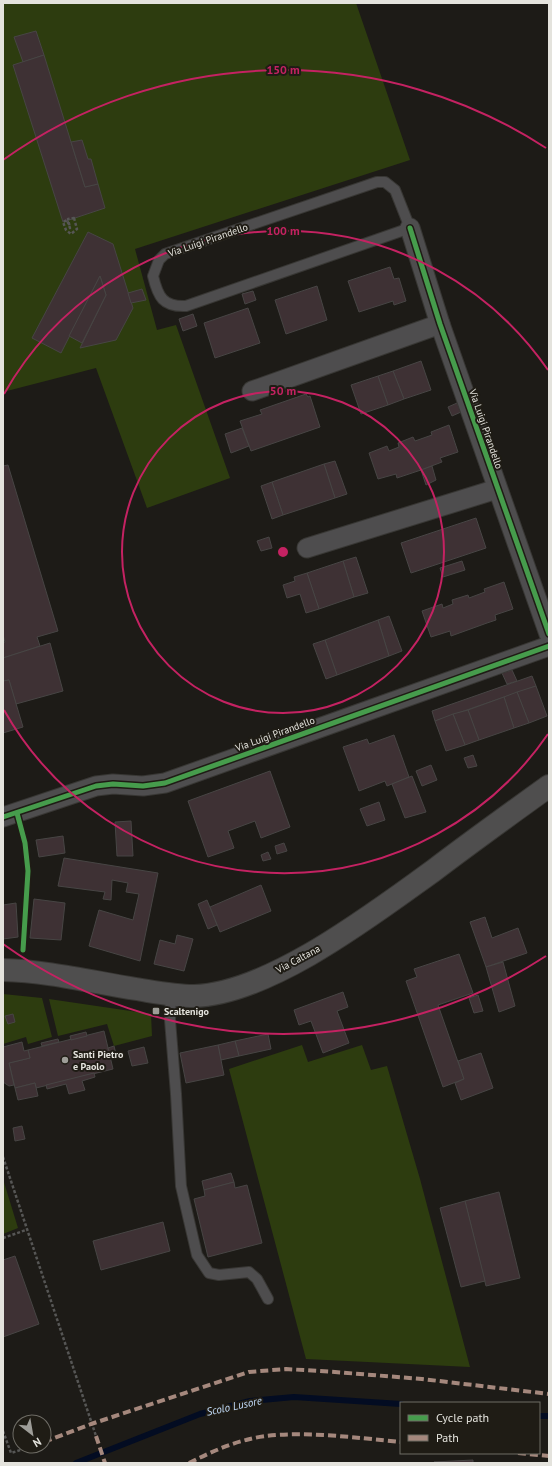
<svg xmlns="http://www.w3.org/2000/svg" width="552" height="1466" font-family="'PT Sans',sans-serif">
  <style>
    .green { fill: #2d3c0f }
    .lines { fill: none; stroke-linecap: round; stroke-linejoin: round }
    .stream { stroke: #030c22; stroke-width: 6 }
    .building { fill: #3e3134; stroke: #474544 }
    .lane-casing { stroke: #383734; stroke-width: 12 }
    .street-casing { stroke: #383734; stroke-width: 21 }
    .secondary-casing { stroke: #383734; stroke-width: 24 }
    .path { stroke: #565655; stroke-width: 2.5; stroke-dasharray: 3 2; stroke-linecap: butt }
    .lane { stroke: #4e4d4e; stroke-width: 10 }
    .street { stroke: #4e4d4e; stroke-width: 19 }
    .secondary { stroke: #4f4e4e; stroke-width: 22 }
    .quiet { stroke: #a5887d; stroke-width: 4; stroke-dasharray: 8 4; stroke-linecap: butt }
    .cycleway-casing { stroke: #1f1c15; stroke-width: 8 }
    .cycleway { stroke: #469c4c; stroke-width: 5 }
    .ring { fill: none; stroke: #c42262; stroke-width: 2 }
    .poi-dot { fill: #9e9d98; stroke: #1f1c15; stroke-width: 1.5 }
    .labels { text-anchor: middle; dominant-baseline: central; stroke-width: 4; stroke-linejoin: round; paint-order: stroke }
    .street-label { font-size: 10px; fill: #e4e3dd; stroke: #1f1c15 }
    .poi-label { font-size: 10px; font-weight: bold; fill: #e4e3dd; stroke: #1f1c15; text-anchor: start }
    .water-label { font-size: 11px; font-style: italic; fill: #c1daf8; stroke: #1f1c15 }
    .centre { fill: #c42262; stroke: #1f1c15; stroke-width: 2 }
    .ring-label { font-size: 12px; text-anchor: middle; font-weight: bold; fill: #c42262; stroke: #1f1c15; stroke-width: 4; stroke-linejoin: round; paint-order: stroke }
  </style>
  <rect width="100%" height="100%" fill="#1d1b17"/>
  <g class="green">
    <polygon points="3,3 356,3 410,160 135,249 157,330 176,325 230,478 147,508 96,368 3,392"/>
    <polygon points="3,994 42,998 52,1037 28,1044 26,1037 3,1044"/>
    <polygon points="49,999 151,1014 152,1036 114,1046 107,1024 58,1036"/>
    <polygon points="302,1045 308,1062 362,1045 371,1070 387,1066 420,1179 470,1367 306,1359 229,1069"/>
    <polygon points="3,1179 18,1228 3,1234"/>
  </g>
  <g class="lines">
    <g class="stream">
      <polyline points="539,1416 549,1416"/>
      <polyline points="76,1463 200,1414 250,1401 294,1397 401,1404"/>
    </g>
  </g>
  <g class="building">
    <polygon points="36,31 44,55 23,62 14,37"/>
    <polygon points="44,55 85,187 98,184 105,208 63,222 13,65"/>
    <polygon points="82,140 88,159 91,159 98,184 85,187 71,142"/>
    <polygon points="88,232 113,244 133,308 116,340 80,348 106,295 100,276 61,353 32,338"/>
    <polygon points="390,267 394,279 399,278 406,301 394,305 393,301 359,312 348,281"/>
    <polygon points="100,276 106,295 82,343 69,336"/>
    <polygon points="317,286 327,320 286,334 275,300"/>
    <polygon points="142,289 146,300 131,303 128,293"/>
    <polygon points="253,291 256,300 245,304 242,294"/>
    <polygon points="248,308 260,343 215,358 204,323"/>
    <polygon points="193,314 197,326 183,331 179,319"/>
    <polygon points="421,361 431,390 404,399 393,371"/>
    <polygon points="393,371 404,399 388,405 378,376"/>
    <polygon points="378,376 388,405 361,414 351,385"/>
    <polygon points="306,394 308,397 310,396 320,427 251,451 240,421 262,414 260,410"/>
    <polygon points="457,403 461,412 452,416 448,407"/>
    <polygon points="449,425 458,452 440,458 442,462 421,470 397,478 396,474 378,479 369,453 387,446 389,451 399,447 398,443 413,437 415,441 432,435 431,432"/>
    <polygon points="242,428 249,446 231,453 225,434"/>
    <polygon points="335,461 347,494 335,498 324,464"/>
    <polygon points="324,464 335,498 283,515 272,482"/>
    <polygon points="8,465 58,631 37,637 40,646 3,658 3,643 5,642 3,635 3,466"/>
    <polygon points="432,466 436,480 426,485 421,470"/>
    <polygon points="272,482 283,515 272,519 261,486"/>
    <polygon points="476,518 486,548 411,573 401,543"/>
    <polygon points="269,537 272,548 261,551 257,541"/>
    <polygon points="356,557 368,593 354,597 343,561"/>
    <polygon points="343,561 354,597 319,609 307,573"/>
    <polygon points="462,561 465,570 443,577 440,568"/>
    <polygon points="307,573 319,609 306,613 300,594 287,598 283,585 295,581 294,577"/>
    <polygon points="504,582 513,609 495,615 496,620 487,623 451,636 450,631 431,637 422,611 442,604 443,608 453,604 452,600 468,595 469,598 485,592 484,589"/>
    <polygon points="389,616 402,651 389,656 378,620"/>
    <polygon points="378,620 389,656 337,675 325,640"/>
    <polygon points="325,640 337,675 326,679 313,644"/>
    <polygon points="50,643 63,691 16,704 9,680 3,681 3,658"/>
    <polygon points="512,670 517,681 507,684 502,673"/>
    <polygon points="532,676 536,686 435,721 432,711"/>
    <polygon points="9,680 23,727 3,733 3,681"/>
    <polygon points="536,686 547,716 529,723 517,692"/>
    <polygon points="517,692 529,723 514,728 504,697"/>
    <polygon points="504,697 514,728 479,740 468,710"/>
    <polygon points="468,710 479,740 465,745 453,714"/>
    <polygon points="453,714 465,745 446,751 435,721"/>
    <polygon points="394,735 409,777 387,786 385,781 359,791 343,747 367,739 369,744"/>
    <polygon points="473,755 477,766 468,768 464,758"/>
    <polygon points="431,765 437,780 422,786 416,771"/>
    <polygon points="270,771 290,827 261,838 255,821 228,831 234,848 208,857 188,801"/>
    <polygon points="412,776 426,812 405,818 392,784"/>
    <polygon points="379,802 385,820 367,826 360,809"/>
    <polygon points="131,821 133,856 117,856 115,822"/>
    <polygon points="63,836 65,853 39,857 36,840"/>
    <polygon points="284,843 287,851 277,854 275,846"/>
    <polygon points="268,852 271,859 263,861 261,855"/>
    <polygon points="64,858 158,873 140,961 89,946 99,910 133,920 139,894 126,892 128,883 112,880 111,900 103,899 105,892 58,886"/>
    <polygon points="261,885 271,911 220,932 210,907"/>
    <polygon points="34,899 65,903 61,940 30,938"/>
    <polygon points="207,900 217,925 208,929 198,904"/>
    <polygon points="16,903 18,937 3,939 3,905"/>
    <polygon points="485,917 492,938 518,928 527,953 486,967 470,922"/>
    <polygon points="177,935 193,939 184,971 154,964 160,940 175,944"/>
    <polygon points="459,954 473,993 438,1005 464,1079 443,1087 406,981 417,977 414,969"/>
    <polygon points="503,962 515,1006 499,1012 486,967"/>
    <polygon points="343,992 348,1007 337,1011 349,1043 323,1053 311,1021 299,1025 294,1010"/>
    <polygon points="478,995 483,1011 474,1013 469,998"/>
    <polygon points="13,1014 15,1022 8,1024 5,1016"/>
    <polygon points="104,1031 113,1069 36,1088 35,1083 15,1088 9,1063 30,1058 28,1050"/>
    <polygon points="86,1032 87,1036 71,1040 70,1036"/>
    <polygon points="268,1034 271,1049 239,1056 235,1041"/>
    <polygon points="58,1039 59,1042 42,1046 41,1043"/>
    <polygon points="235,1041 239,1056 221,1060 218,1045"/>
    <polygon points="22,1042 24,1051 28,1050 30,1058 9,1063 14,1085 9,1086 3,1082 3,1047"/>
    <polygon points="218,1045 224,1075 186,1083 180,1053"/>
    <polygon points="114,1046 116,1054 110,1055 108,1048"/>
    <polygon points="144,1047 148,1063 132,1066 128,1051"/>
    <polygon points="481,1053 493,1088 461,1100 455,1083 464,1079 458,1061"/>
    <polygon points="94,1073 95,1077 82,1081 85,1090 69,1094 66,1084 47,1089 46,1085"/>
    <polygon points="35,1083 38,1096 18,1100 15,1088"/>
    <polygon points="22,1126 25,1139 15,1141 13,1128"/>
    <polygon points="231,1173 234,1182 204,1190 202,1181"/>
    <polygon points="234,1182 235,1188 247,1185 262,1243 208,1257 194,1199 205,1196 204,1190"/>
    <polygon points="499,1192 520,1278 486,1286 465,1201"/>
    <polygon points="465,1201 485,1281 461,1287 440,1208"/>
    <polygon points="163,1222 170,1251 101,1270 93,1241"/>
    <polygon points="15,1256 39,1324 3,1337 3,1260"/>
    <polygon points="473,1460 473,1463 434,1462"/>
  </g>
  <g class="lines">
    <g class="lane-casing">
      <g id="lane">
        <path d="M377,182H385L395,190L410,228L186,306C163,307 158,297 153,276L159,260L165,254Z"/>
        <polyline points="171,995 170,1020 176,1094 181,1186 197,1255 209,1273 219,1275 249,1272 257,1279 268,1299"/>
      </g>
    </g>
    <g class="street-casing">
      <g id="street">
        <polyline points="410,228 440,324 549,634"/>
        <polyline points="252,391 440,324"/>
        <polyline points="307,548 497,489"/>
        <polyline points="3,817 96,786 113,784 143,786 165,783 549,646"/>
      </g>
    </g>
    <g class="secondary-casing">
      <path id="secondary" d="M3,970C48,971 92,982 136,989C155,992 174,996 194,996C269,994 373,914 433,871C471,842 510,814 549,786"/>
    </g>
    <g class="path">
      <polygon points="74,218 77,229 71,234 66,230 63,222 67,220 70,228 68,219"/>
      <polyline points="3,1157 96,1436"/>
      <polyline points="3,1238 26,1230"/>
      <polyline points="3,1431 11,1453 24,1449"/>
    </g>
    <use href="#lane" class="lane"/>
    <use href="#street" class="street"/>
    <use href="#secondary" class="secondary"/>
    <g class="quiet">
      <polyline points="96,1436 105,1463"/>
      <polyline points="44,1442 91,1424 249,1372 286,1369 335,1372 422,1379 549,1394"/>
      <polyline points="24,1449 32,1446"/>
      <polyline points="518,1453 549,1456"/>
      <path d="M189,1463C207,1454 226,1445 246,1440C288,1428 357,1438 401,1442"/>
    </g>
    <g class="cycleway-casing">
      <g id="cycleway">
        <polyline points="410,228 440,324 549,634"/>
        <polyline points="17,813 25,843 28,871 23,950"/>
        <polyline points="3,817 96,786 113,784 143,786 165,783 549,646"/>
      </g>
    </g>
    <use href="#cycleway" class="cycleway"/>
  </g>
  <g class="ring">
    <circle cx="283" cy="552" r="161"/>
    <path d="M548 734A321 321 0 0 1 4 710M4 394A321 321 0 0 1 548 370"/>
    <path d="M546 956A482 482 0 0 1 3 944M3 160A482 482 0 0 1 546 148"/>
  </g>
  <g class="poi-dot">
    <rect x="152" y="1007" width="8" height="8" rx="2"/>
    <circle cx="65" cy="1060" r="4"/>
  </g>
  <g class="labels">
    <g class="street-label">
      <text transform="translate(208 240) rotate(-19)">Via Luigi Pirandello</text>
      <text transform="translate(486 429) rotate(71)">Via Luigi Pirandello</text>
      <text transform="translate(275 734) rotate(-20)">Via Luigi Pirandello</text>
      <text transform="translate(298 959) rotate(-28)">Via Caltana</text>
    </g>
    <g class="poi-label">
      <text x="164" y="1011">Scaltenigo</text>
      <text x="73" y="1054">Santi Pietro<tspan x="73" dy="12">e Paolo</tspan></text>
    </g>
    <g class="water-label">
      <text transform="translate(234 1406) rotate(-12)">Scolo Lusore</text>
    </g>
  </g>
  <circle cx="283" cy="552" r="6" class="centre"/>
  <g class="ring-label">
    <text x="283" y="74">150 m</text>
    <text x="283" y="235">100 m</text>
    <text x="283" y="395">50 m</text>
  </g>
  <rect width="552" height="1466" fill="none" stroke="#e4e3dd" stroke-width="8"/>
  <rect x="400" y="1402" width="140" height="52" fill="#1f1c15" stroke="#6e6c65"/>
  <rect x="408" y="1415" width="20" height="6" fill="#469c4c" stroke="#6e6c65"/>
  <text x="436" y="1422" font-size="12" fill="#e4e3dd">Cycle path</text>
  <rect x="408" y="1435" width="20" height="6" fill="#a5887d" stroke="#6e6c65"/>
  <text x="436" y="1442" font-size="12" fill="#e4e3dd">Path</text>
  <g transform="translate(32 1434) rotate(149)"><circle r="19" fill="#1f1c15" stroke="#6e6c65"/>
  <path d="M0-3L7 15L0 10L-7 15Z" fill="#9e9d98"/>
  <text y="-6" font-size="11" font-weight="bold" text-anchor="middle" fill="#e4e3dd">N</text>
  </g>
</svg>
